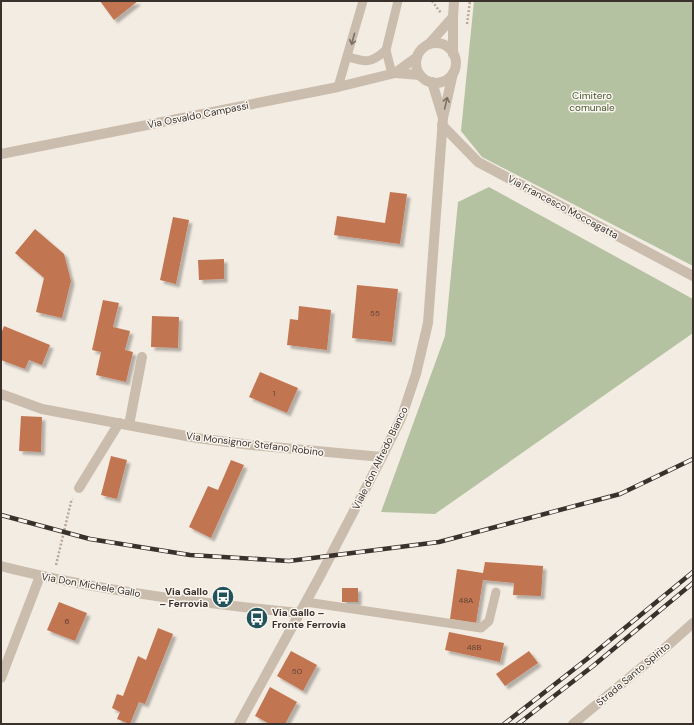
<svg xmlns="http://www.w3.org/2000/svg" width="694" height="725" font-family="'DM Sans',sans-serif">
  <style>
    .green { fill: #b5c2a2 }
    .building { fill: #c27551; filter: url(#shadow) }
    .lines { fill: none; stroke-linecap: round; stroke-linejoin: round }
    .path { stroke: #b7a898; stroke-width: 2.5; stroke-dasharray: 2 2; stroke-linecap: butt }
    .service { stroke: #cbbdad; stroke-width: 9 }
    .minor { stroke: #cbbdad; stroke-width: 10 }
    .tertiary { stroke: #cbbdad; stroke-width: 10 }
    .rail-casing { stroke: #3a312c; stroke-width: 4.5 }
    .rail { stroke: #faf6ef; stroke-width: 3; stroke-dasharray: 9; stroke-linecap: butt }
    .oneway { stroke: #7b7066 }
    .labels { text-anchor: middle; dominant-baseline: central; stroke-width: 3; stroke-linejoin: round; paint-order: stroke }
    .number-label { font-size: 8px; fill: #5c4235 }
    .park-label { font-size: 10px; fill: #465830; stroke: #faf6ef }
    .street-label { font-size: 10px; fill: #3a312c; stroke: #faf6ef }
    .poi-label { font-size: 10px; font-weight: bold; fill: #3a312c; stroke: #faf6ef; text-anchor: end }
  </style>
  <defs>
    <filter id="shadow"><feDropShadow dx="3.5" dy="3.5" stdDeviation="1" flood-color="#0004"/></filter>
  </defs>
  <rect width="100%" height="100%" fill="#f3ece2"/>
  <g class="green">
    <polygon points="474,1 693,1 693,266 482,157 461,131"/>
    <polygon points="489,187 693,299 693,333 435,514 381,512 445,336 458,202"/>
  </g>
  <g class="building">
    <polygon points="100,1 138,1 114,20"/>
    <polygon points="390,192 407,194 400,244 334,235 337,216 385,223"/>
    <polygon points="173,217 189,220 176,284 160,280"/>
    <polygon points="35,229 64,254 71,281 62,318 36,312 44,278 15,253"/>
    <polygon points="224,259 224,279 199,280 198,260"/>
    <polygon points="357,285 398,289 392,342 352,338"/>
    <polygon points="103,300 119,303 113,327 130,331 125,350 133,352 126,382 96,375 101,352 92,350"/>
    <polygon points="299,306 331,310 327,350 287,345 290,319 298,320"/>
    <polygon points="152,316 179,317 178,348 151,347"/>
    <polygon points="4,326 50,345 42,365 29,360 25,369 1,360 1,334"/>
    <polygon points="260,372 298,388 287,413 249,397"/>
    <polygon points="21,416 42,417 41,452 19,451"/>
    <polygon points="111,456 127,460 117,499 101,495"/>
    <polygon points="231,460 244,465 211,538 189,527 208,486 218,490"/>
    <polygon points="485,562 543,566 541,596 513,595 514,583 483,580 476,623 450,619 457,569 483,573"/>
    <rect x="342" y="588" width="16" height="14"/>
    <polygon points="59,602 87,613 75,641 47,630"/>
    <polygon points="158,628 173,634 145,704 139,702 130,724 117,719 120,712 112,708 117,694 123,696 138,656 146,660"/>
    <polygon points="449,632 504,643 500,662 445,650"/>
    <polygon points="291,651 317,665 303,691 277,676"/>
    <polygon points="529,651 538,663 505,686 496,674"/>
    <polygon points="270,687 297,702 285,724 270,724 255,716"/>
  </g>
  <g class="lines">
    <g class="path">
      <polyline points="432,1 441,13"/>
      <polyline points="467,24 470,1"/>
      <polyline points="56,565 71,502 73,499"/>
    </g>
    <g class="service">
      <path d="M348,57C365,62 371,64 386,50"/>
      <polyline points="392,74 386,50 398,1"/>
      <polyline points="338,87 363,1"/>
      <polyline points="306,602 481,628 489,621 496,592"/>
    </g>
    <g class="minor">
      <polyline points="417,57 395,73 420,75"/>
      <polyline points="442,125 478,162 693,276"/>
      <polyline points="1,154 338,87 395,73"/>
      <polyline points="1,394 42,409 197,438 251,445 382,457"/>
      <polyline points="129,425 142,357"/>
      <polyline points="79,488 119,423"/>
      <path d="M1,566C99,591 200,603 300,613"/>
      <polyline points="1,678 40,576"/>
      <polyline points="573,724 665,648 693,623"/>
    </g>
    <g class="tertiary">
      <polyline points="453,17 454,1"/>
      <circle cx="436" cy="63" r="20"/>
      <polyline points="429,44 453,17 453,54"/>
      <polyline points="432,82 443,118 453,73"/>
      <polyline points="239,724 320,576 382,457 402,416 416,374 428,323 443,118"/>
    </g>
    <g class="rail-casing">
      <g id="rail">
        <polyline points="1,515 90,539 190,555 289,561 439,542 620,494 693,459"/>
        <polyline points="504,724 587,659 693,572"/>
        <polyline points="518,724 593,666 693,583"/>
      </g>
    </g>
    <use href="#rail" class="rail"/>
  </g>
  <defs><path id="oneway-shaft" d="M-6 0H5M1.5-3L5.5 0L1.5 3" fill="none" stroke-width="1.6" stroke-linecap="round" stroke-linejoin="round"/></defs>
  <g class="oneway">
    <use href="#oneway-shaft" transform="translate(353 39) rotate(105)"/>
    <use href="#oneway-shaft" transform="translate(446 103) rotate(-77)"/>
  </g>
  <defs>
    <g id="bus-disc" transform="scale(1.15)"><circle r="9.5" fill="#22535b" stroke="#faf6ef"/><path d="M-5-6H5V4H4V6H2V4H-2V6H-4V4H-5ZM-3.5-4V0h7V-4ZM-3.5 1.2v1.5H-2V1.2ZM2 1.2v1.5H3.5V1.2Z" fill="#fff"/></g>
  </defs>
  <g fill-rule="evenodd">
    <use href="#bus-disc" x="223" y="597"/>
    <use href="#bus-disc" x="257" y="618"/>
  </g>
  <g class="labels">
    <g class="number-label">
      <text x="375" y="313">55</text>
      <text x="274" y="393">1</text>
      <text x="466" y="600">48A</text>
      <text x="67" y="621">6</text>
      <text x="474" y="647">48B</text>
      <text x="297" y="671">50</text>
    </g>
    <g class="park-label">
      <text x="592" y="95">Cimitero<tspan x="592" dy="12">comunale</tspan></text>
    </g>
    <g class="street-label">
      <text transform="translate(198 115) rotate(-11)">Via Osvaldo Campassi</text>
      <text transform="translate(563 207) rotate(28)">Via Francesco Moccagatta</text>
      <text transform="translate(255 444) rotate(7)">Via Monsignor Stefano Robino</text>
      <text transform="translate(380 458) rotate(-64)">Viale don Alfredo Bianco</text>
      <text transform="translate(91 585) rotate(10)">Via Don Michele Gallo</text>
      <text transform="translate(633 674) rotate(-40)">Strada Santo Spirito</text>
    </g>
    <g class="poi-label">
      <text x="208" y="591">Via Gallo<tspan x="208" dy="12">– Ferrovia</tspan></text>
      <text x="272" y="612" text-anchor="start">Via Gallo –<tspan x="272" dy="12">Fronte Ferrovia</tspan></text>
    </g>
  </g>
  <rect width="694" height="725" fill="none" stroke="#3a312c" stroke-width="4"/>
</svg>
